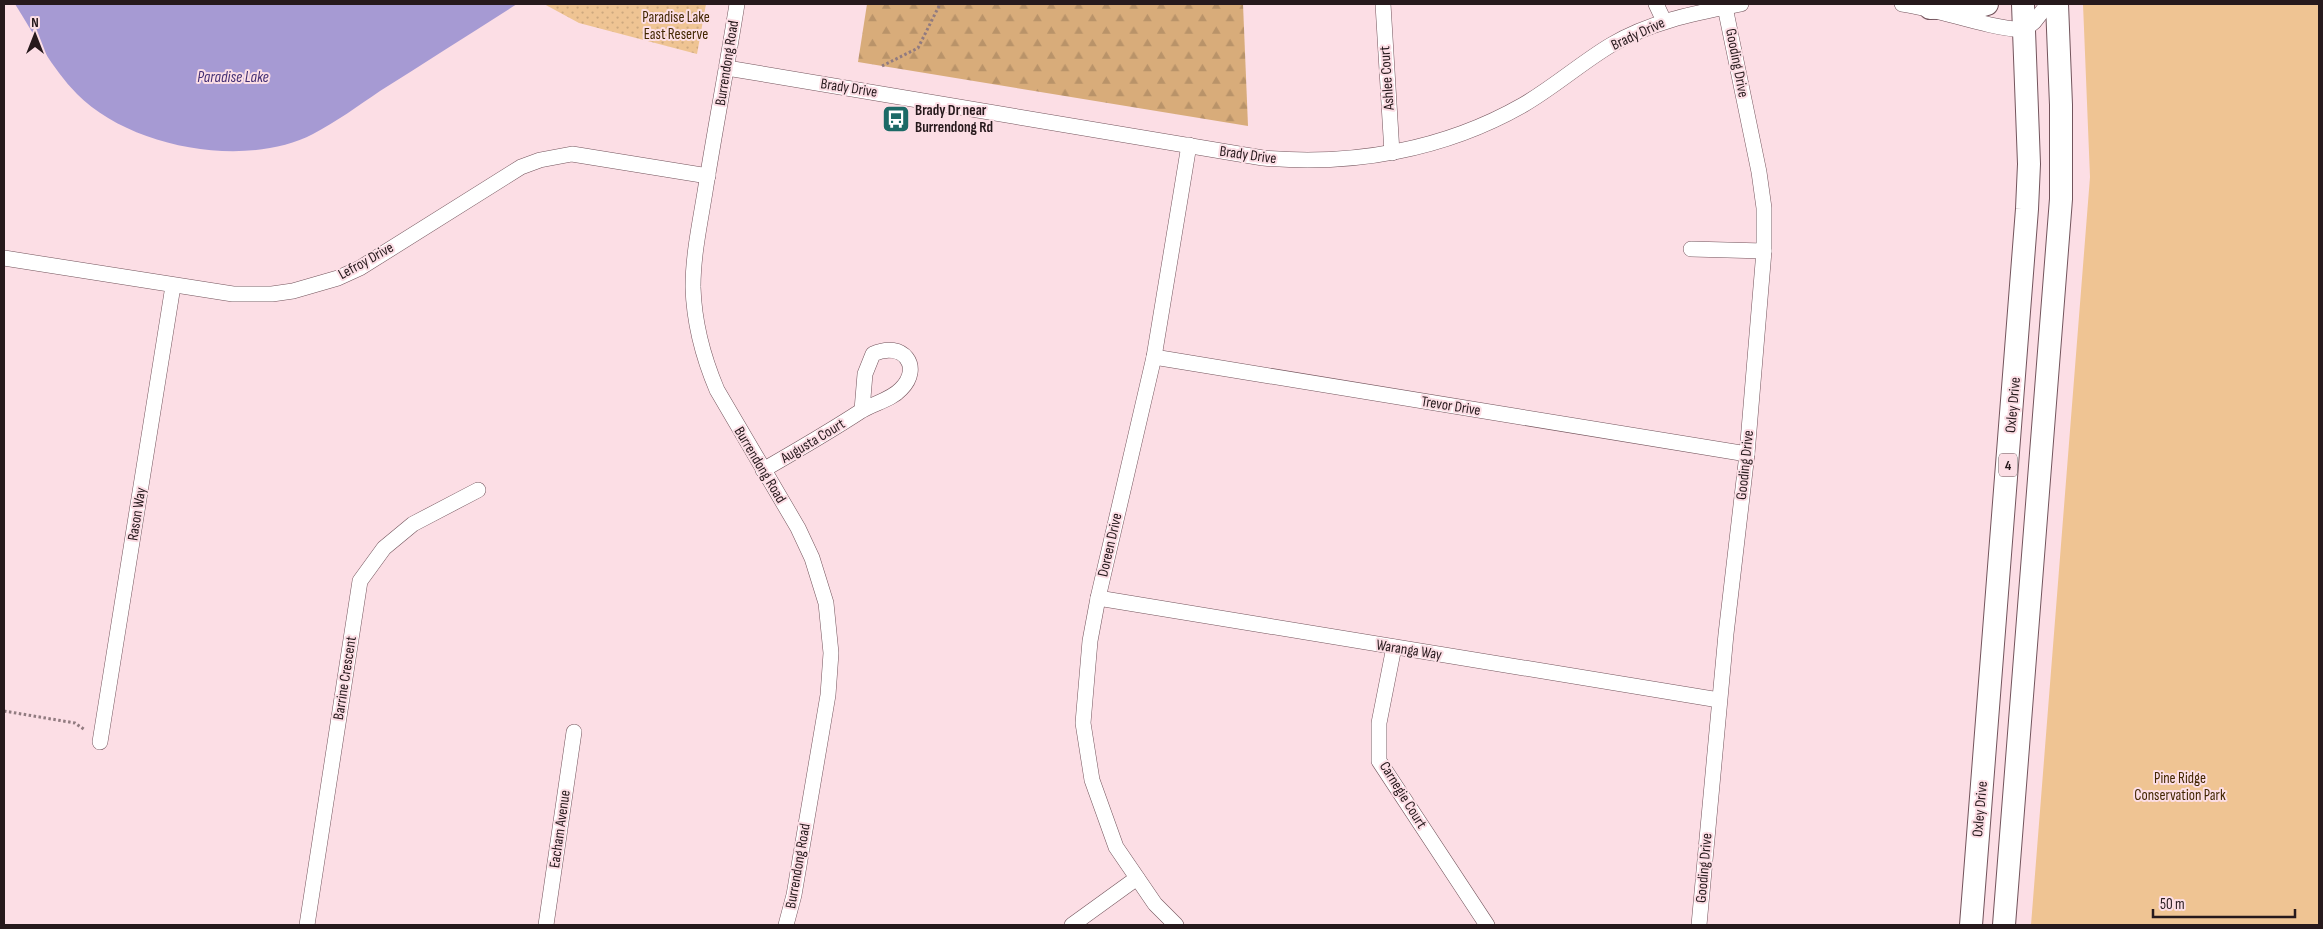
<svg xmlns="http://www.w3.org/2000/svg" width="2323" height="929" font-family="'Sofia Sans Condensed',sans-serif">
  <style>
    .green { fill: #efc493 }
    .forest { fill: url(#forest-firs) }
    .park { fill: url(#park-dots) }
    .water { fill: #a69ad3 }
    .lines { fill: none; stroke-linecap: round; stroke-linejoin: round }
    .street-casing { stroke: #73545c; stroke-width: 16 }
    .primary-casing { stroke: #73545c; stroke-width: 24 }
    .path { stroke: #917b80; stroke-width: 3; stroke-dasharray: 2.5 2.5; stroke-linecap: butt }
    .street { stroke: #fff; stroke-width: 15 }
    .primary { stroke: #fff; stroke-width: 22 }
    .labels { text-anchor: middle; dominant-baseline: central; stroke-width: 4; stroke-linejoin: round; paint-order: stroke }
    .shield { fill: #fcdee5; stroke: #665458; stroke-width: 1 }
    .shield-label { font-size: 14px; font-weight: bold; fill: #26191c }
    .park-label { font-size: 15px; fill: #422600; stroke: #fcdee5 }
    .street-label { font-size: 15px; fill: #26191c; stroke: #fcdee5 }
    .poi-label { font-size: 15px; font-weight: bold; fill: #26191c; stroke: #fcdee5; text-anchor: start }
    .water-label { font-size: 16px; font-style: italic; fill: #443074; stroke: #fcdee5 }
  </style>
  <defs>
    <pattern id="forest-firs" width="22" height="20" patternUnits="userSpaceOnUse" patternTransform="scale(1.25)"><rect width="22" height="20" fill="#d8ac7a"/><path d="M5 1l3.5 6h-7zM16 11l3.5 6h-7z" fill="#b99369"/></pattern>
    <pattern id="park-dots" width="8" height="8" patternUnits="userSpaceOnUse" patternTransform="scale(1.25)"><rect width="8" height="8" fill="#efc493"/><path d="M2 2h.1M6 6h.1" fill="none" stroke="#cda87e" stroke-width="1.8" stroke-linecap="round"/></pattern>
  </defs>
  <rect width="100%" height="100%" fill="#fcdee5"/>
  <polygon class="green" points="2083,4 2319,4 2319,925 2031,925 2090,177"/>
  <polygon class="forest" points="867,4 1243,4 1248,126 858,62"/>
  <polygon class="park" points="544,4 543,4 706,4 697,54 579,23"/>
  <path class="water" d="M15,4H517C471,33 426,62 380,91C358,106 336,122 313,134C246,169 130,148 77,94C52,69 34,34 15,4Z"/>
  <g class="lines">
    <g class="street-casing">
      <g id="street">
        <path d="M737,4C727,67 715,129 705,192C700,223 693,255 693,287C694,323 703,357 717,390L798,528L812,558L826,603L831,653L828,695L794,895L786,925"/>
        <polyline points="1383,4 1392,153"/>
        <polyline points="1656,4 1664,21"/>
        <path d="M1902,4C1944,10 1982,27 2024,30L2034,22L2048,4"/>
        <path d="M727,68L1263,158C1353,166 1444,150 1523,105C1554,87 1581,63 1611,45C1652,21 1696,13 1741,4"/>
        <polyline points="1691,249 1764,251"/>
        <polyline points="4,258 233,294 272,294 293,291 338,278 360,268 521,167 540,160 572,154 708,176"/>
        <polyline points="1154,357 1747,454"/>
        <path d="M763,470C796,451 829,432 861,411C874,403 891,400 901,389C923,367 903,340 873,354L865,374L862,410"/>
        <polyline points="1098,598 1719,700"/>
        <polyline points="1394,647 1379,723 1379,761 1487,925"/>
        <polyline points="100,742 173,286"/>
        <polyline points="307,925 360,581 384,548 413,524 478,490"/>
        <polyline points="546,925 574,732"/>
        <polyline points="1072,925 1137,878"/>
        <polyline points="1176,925 1155,904 1116,847 1092,780 1083,723 1090,641 1098,598 1154,357 1189,145"/>
        <polyline points="1699,925 1726,634 1747,454 1764,251 1764,208 1759,172 1725,7"/>
      </g>
    </g>
    <g class="primary-casing">
      <g id="primary">
        <polyline points="1930,8 1977,7 1987,4"/>
        <polyline points="1971,925 2027,209 2029,164 2023,4"/>
        <polyline points="2004,925 2061,199 2061,105 2057,4"/>
      </g>
    </g>
    <g class="path">
      <polyline points="882,66 918,48 940,4"/>
      <polyline points="4,711 75,723 85,730"/>
    </g>
    <use href="#street" class="street"/>
    <use href="#primary" class="primary"/>
  </g>
  <defs>
    <g id="bus-square" transform="scale(1.4375)"><rect x="-9" y="-9" width="18" height="18" rx="4" fill="#1c6966" stroke="#fcdee5"/><path d="M-5-6H5V4H4V6H2V4H-2V6H-4V4H-5ZM-3.5-4V0h7V-4ZM-3.5 1.2v1.5H-2V1.2ZM2 1.2v1.5H3.5V1.2Z" fill="#fff"/></g>
  </defs>
  <g fill-rule="evenodd">
    <use href="#bus-square" x="896" y="119"/>
  </g>
  <g class="labels">
    <rect class="shield" x="1999" y="453.5" width="18" height="23" rx="4"/>
    <g class="shield-label">
      <text x="2008" y="465">4</text>
    </g>
    <g class="park-label">
      <text x="676" y="17">Paradise Lake<tspan x="676" dy="17">East Reserve</tspan></text>
      <text x="2180" y="778">Pine Ridge<tspan x="2180" dy="17">Conservation Park</tspan></text>
    </g>
    <g class="street-label">
      <text transform="translate(1638 34) rotate(-25)">Brady Drive</text>
      <text transform="translate(727 63) rotate(-81)">Burrendong Road</text>
      <text transform="translate(1737 63) rotate(79)">Gooding Drive</text>
      <text transform="translate(1387 78) rotate(-94)">Ashlee Court</text>
      <text transform="translate(849 88) rotate(9)">Brady Drive</text>
      <text transform="translate(1248 155) rotate(8)">Brady Drive</text>
      <text transform="translate(366 261) rotate(-29)">Lefroy Drive</text>
      <text transform="translate(2013 405) rotate(-85)">Oxley Drive</text>
      <text transform="translate(1451 406) rotate(9)">Trevor Drive</text>
      <text transform="translate(813 441) rotate(-31)">Augusta Court</text>
      <text transform="translate(760 465) rotate(59)">Burrendong Road</text>
      <text transform="translate(1745 465) rotate(-84)">Gooding Drive</text>
      <text transform="translate(137 514) rotate(-81)">Rason Way</text>
      <text transform="translate(1110 545) rotate(-77)">Doreen Drive</text>
      <text transform="translate(1409 650) rotate(9)">Waranga Way</text>
      <text transform="translate(345 678) rotate(-81)">Barrine Crescent</text>
      <text transform="translate(1403 795) rotate(58)">Carnegie Court</text>
      <text transform="translate(1980 809) rotate(-85)">Oxley Drive</text>
      <text transform="translate(560 829) rotate(-82)">Eacham Avenue</text>
      <text transform="translate(798 866) rotate(-80)">Burrendong Road</text>
      <text transform="translate(1704 868) rotate(-85)">Gooding Drive</text>
    </g>
    <g class="poi-label">
      <text x="915" y="110">Brady Dr near<tspan x="915" dy="17">Burrendong Rd</tspan></text>
    </g>
    <g class="water-label">
      <text x="233" y="77">Paradise Lake</text>
    </g>
  </g>
  <rect width="2323" height="929" fill="none" stroke="#26191c" stroke-width="10"/>
  <g transform="translate(35 35)" stroke="#fcdee5" stroke-width="4" paint-order="stroke">
  <path d="M0-4L9 19L0 12L-9 19Z" fill="#26191c"/>
  <text y="-8" font-size="14" font-weight="bold" text-anchor="middle" fill="#26191c">N</text>
  </g>
  <path d="M2153 909v8h142v-8" fill="none" stroke="#26191c" stroke-width="2.5"/>
  <text x="2160" y="909" font-size="15" fill="#26191c" stroke="#fcdee5" stroke-width="4" paint-order="stroke">50 m</text>
</svg>
